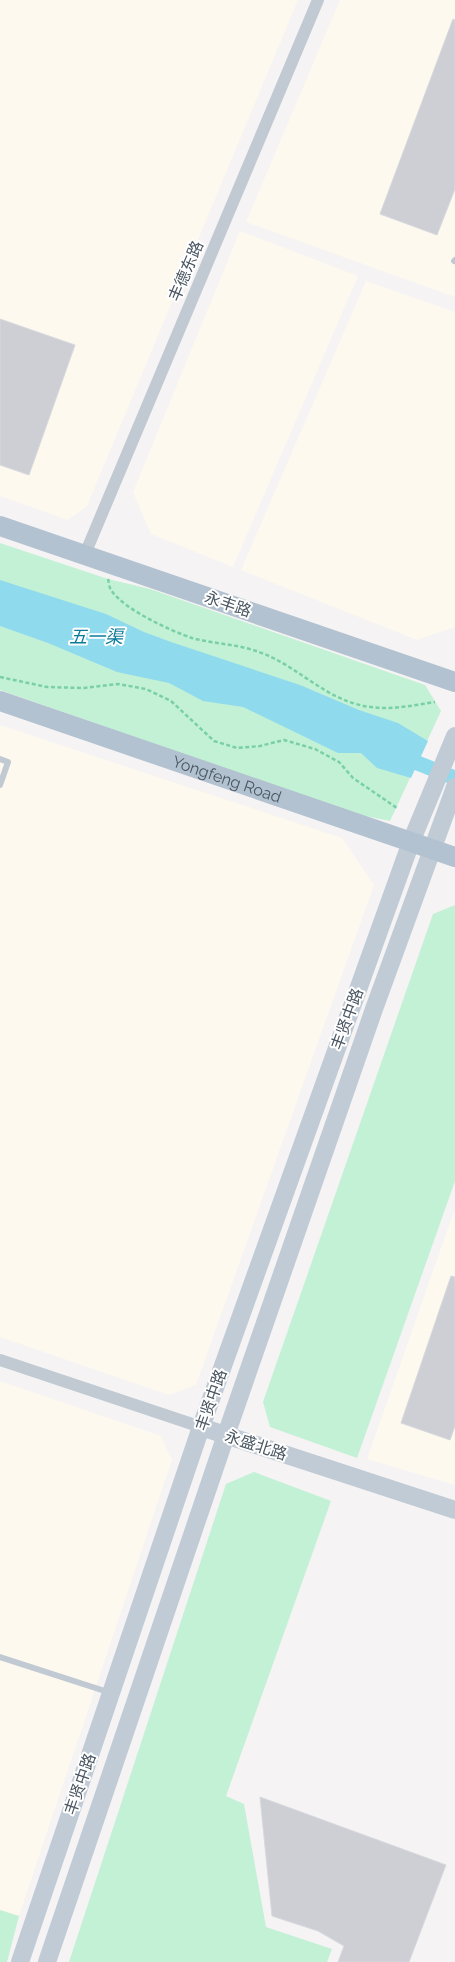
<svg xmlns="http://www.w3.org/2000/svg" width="455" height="1962" font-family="Raleway,'Noto Sans SC',sans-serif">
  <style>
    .commercial { fill: #fdf9ef }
    .green { fill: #c3f1d5 }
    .water { fill: #90daee }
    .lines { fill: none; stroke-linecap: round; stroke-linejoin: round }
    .canal { stroke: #90daee; stroke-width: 15 }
    .building { fill: #cdcfd5; stroke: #d7d9de }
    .path { stroke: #7ad0a6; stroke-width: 2.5; stroke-dasharray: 4 2.5; stroke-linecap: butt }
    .lane { stroke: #c1cad2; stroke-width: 6 }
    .street { stroke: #c1cad2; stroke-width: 12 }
    .secondary { stroke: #c1cbd6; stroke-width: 18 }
    .primary { stroke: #b3c2d1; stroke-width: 20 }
    .labels { text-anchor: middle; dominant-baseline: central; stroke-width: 4; stroke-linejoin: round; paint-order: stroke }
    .street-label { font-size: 16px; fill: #4a5661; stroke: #fff }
    .water-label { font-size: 18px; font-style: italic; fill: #0c7c9b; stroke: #fff }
  </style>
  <rect width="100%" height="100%" fill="#f5f3f3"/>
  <g class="commercial">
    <polygon points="0,0 298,0 87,506 68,520 0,496"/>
    <polygon points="340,0 455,0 455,297 246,222"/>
    <polygon points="240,231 358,276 233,567 151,534 133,492"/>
    <polygon points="366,281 455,312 455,627 417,640 241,570"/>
    <polygon points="0,725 342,838 374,885 196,1385 169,1395 0,1337"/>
    <polygon points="455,1208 455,1485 367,1459"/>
    <polygon points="0,1381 161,1436 172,1460 19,1916 0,1910"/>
  </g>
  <g class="green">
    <polygon points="0,543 108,579 150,589 425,685 441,711 390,821 355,814 0,690"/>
    <polygon points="455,905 455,1181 357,1458 270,1427 263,1402 433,914"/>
    <polygon points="254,1472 331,1501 226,1796 244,1804 266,1927 332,1949 327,1962 69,1962 226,1484"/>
    <polygon points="0,1910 19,1916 7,1962 0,1962"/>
  </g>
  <polygon class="water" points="0,580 106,614 144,632 171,642 300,685 359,710 398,723 428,741 411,778 377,768 361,753 338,753 243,707 203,701 169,683 117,672 48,643 0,626"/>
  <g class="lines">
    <polyline class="canal" points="400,756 455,778"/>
  </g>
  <g class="building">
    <polygon points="453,19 455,20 455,189 437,235 380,214"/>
    <polygon points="0,319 75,345 29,475 0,465"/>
    <polygon points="451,1276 455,1277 455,1426 450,1440 401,1423"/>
    <polygon points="260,1797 446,1865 409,1962 338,1962 344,1946 318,1931 272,1916"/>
  </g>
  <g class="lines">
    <g class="path">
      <path d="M108,579C109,582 109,587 111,590C123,609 171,631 192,638C214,644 238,644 259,652C294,664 320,694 356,704C383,712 409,706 435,702"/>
      <polyline points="0,677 47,687 84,688 118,684 146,689 171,701 214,741 237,748 260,746 284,740 315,749 339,762 353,778 397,808"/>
    </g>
    <g class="lane">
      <polyline points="454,261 455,260"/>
      <polyline points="0,759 8,762 0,785"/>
      <polyline points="0,1657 111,1693"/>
    </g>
    <g class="street">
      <polyline points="85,554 318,0"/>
      <polyline points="0,1360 201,1427"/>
    </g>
    <g class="secondary">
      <polyline points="201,1427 455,1510"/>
      <polyline points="20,1962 201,1427 411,842 455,736"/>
      <polyline points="47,1962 226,1435 374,1009 455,787"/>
    </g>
    <g class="primary">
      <polyline points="0,526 455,682"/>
      <path id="s1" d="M0,701L455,857"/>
    </g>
  </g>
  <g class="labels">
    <g class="street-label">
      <text transform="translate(186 271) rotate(-67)">丰德东路</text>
      <text transform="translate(228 604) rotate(19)">永丰路</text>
      <text stroke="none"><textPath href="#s1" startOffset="240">Yongfeng Road</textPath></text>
      <text transform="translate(347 1019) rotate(-70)">丰贤中路</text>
      <text transform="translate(211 1400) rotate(-71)">丰贤中路</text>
      <text transform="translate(256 1445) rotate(18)">永盛北路</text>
      <text transform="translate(80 1784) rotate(-71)">丰贤中路</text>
    </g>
    <g class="water-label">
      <text x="96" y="636">五一渠</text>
    </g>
  </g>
</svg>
